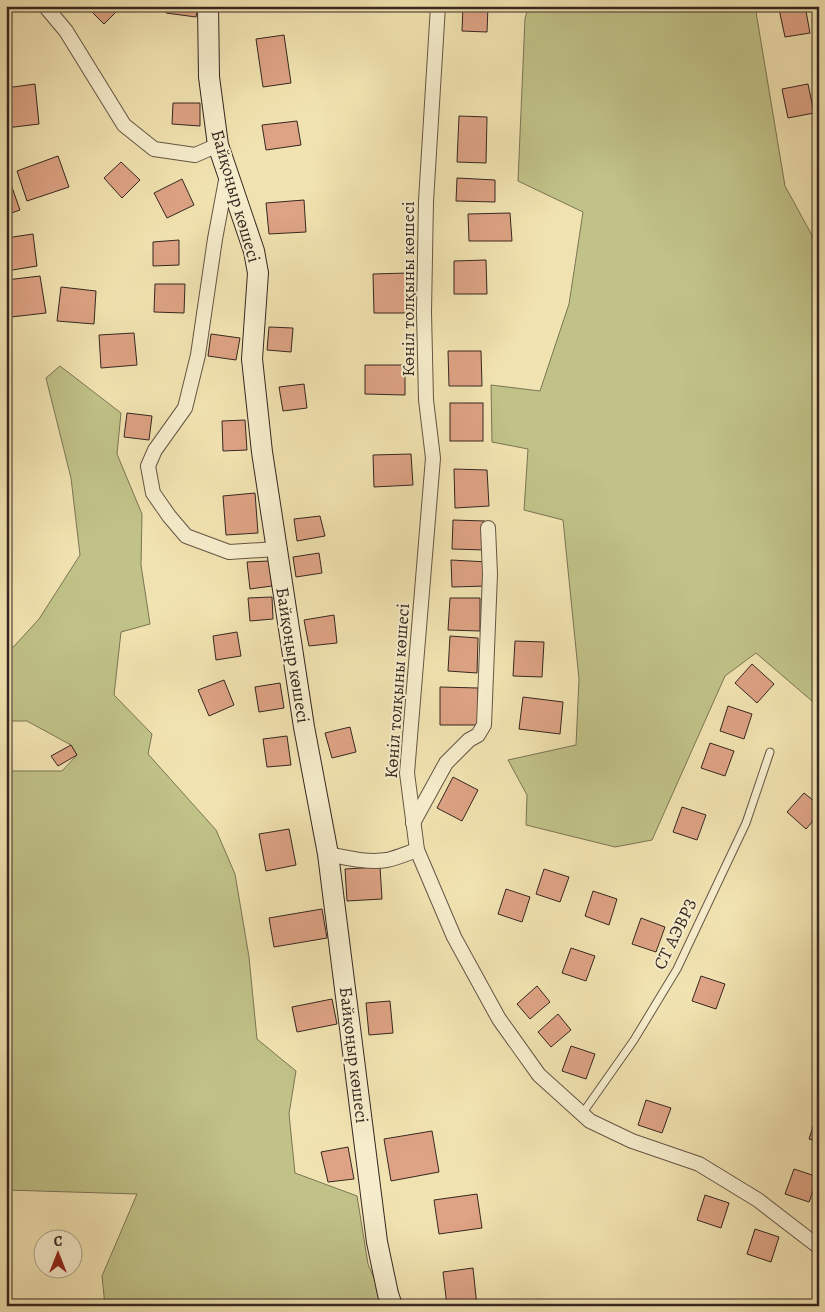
<svg xmlns="http://www.w3.org/2000/svg" width="825" height="1312" font-family="Alegreya,serif">
  <style>
    .green { fill: #c0c288; stroke: #7b7454 }
    .building { fill: #dda384; stroke: #362721 }
    .lines { fill: none; stroke-linecap: round; stroke-linejoin: round }
    .lane-casing { stroke: #655645; stroke-width: 9 }
    .street-casing { stroke: #655645; stroke-width: 16 }
    .secondary-casing { stroke: #362721; stroke-width: 22 }
    .lane { stroke: #f6edcc; stroke-width: 7 }
    .street { stroke: #f6edcc; stroke-width: 14 }
    .secondary { stroke: #f6edcc; stroke-width: 20 }
    .labels { text-anchor: middle; dominant-baseline: central; stroke-width: 4; stroke-linejoin: round; paint-order: stroke }
    .street-label { font-size: 18px; fill: #362721; stroke: #f6edcc }
  </style>
  <rect width="100%" height="100%" fill="#f1e3b1"/>
  <filter id="stains"><feTurbulence type="fractalNoise" baseFrequency=".004" numOctaves="4"/><feColorMatrix values="0 0 0 0 .2 0 0 0 0 .09 0 0 0 0 .02 0 0 0 .5 -.17"/></filter>
  <radialGradient id="worn" r=".72"><stop offset=".6" stop-color="#630" stop-opacity="0"/><stop offset="1" stop-color="#630" stop-opacity=".3"/></radialGradient>
  <g class="green">
    <polygon points="529,6 755,6 785,186 819,248 819,707 756,653 725,676 652,840 615,847 526,825 527,795 508,760 576,745 579,679 563,520 524,510 528,449 492,442 491,385 540,391 569,304 583,212 518,181 525,18"/>
    <polygon points="60,366 121,413 117,454 142,514 141,565 150,624 121,632 114,695 152,734 148,754 216,830 235,874 249,957 257,1039 296,1071 289,1114 295,1173 357,1196 368,1264 386,1306 105,1306 102,1276 137,1194 6,1190 6,771 62,771 77,755 71,745 27,721 6,721 6,655 39,619 80,555 71,478 46,378"/>
  </g>
  <g class="building">
    <polygon points="86,6 122,6 104,24"/>
    <polygon points="167,6 198,6 196,17 166,13"/>
    <polygon points="463,6 488,6 487,32 462,31"/>
    <polygon points="791,6 805,6 810,33 785,37 779,9"/>
    <polygon points="284,35 291,83 263,87 256,39"/>
    <polygon points="35,84 39,124 6,128 6,88"/>
    <polygon points="808,84 814,113 788,118 782,89"/>
    <polygon points="173,103 200,103 200,126 172,124"/>
    <polygon points="459,116 487,117 486,163 457,162"/>
    <polygon points="297,121 301,145 266,150 262,125"/>
    <polygon points="58,156 69,187 27,201 17,171"/>
    <polygon points="121,162 140,180 122,198 104,178"/>
    <polygon points="8,176 20,210 6,215 6,177"/>
    <polygon points="457,178 495,180 495,202 456,201"/>
    <polygon points="182,179 194,205 167,218 154,193"/>
    <polygon points="304,200 306,232 269,234 266,203"/>
    <polygon points="510,213 512,241 469,241 468,214"/>
    <polygon points="33,234 37,266 6,271 6,238"/>
    <polygon points="179,240 179,265 153,266 153,242"/>
    <polygon points="486,260 487,294 454,294 454,261"/>
    <polygon points="408,273 408,313 374,313 373,274"/>
    <polygon points="40,276 46,313 11,317 6,280"/>
    <polygon points="155,284 185,284 184,313 154,312"/>
    <polygon points="61,287 96,291 94,324 57,321"/>
    <polygon points="269,327 293,328 291,352 267,350"/>
    <polygon points="134,333 137,365 101,368 99,335"/>
    <polygon points="211,334 240,338 236,360 208,356"/>
    <polygon points="448,351 481,351 482,386 449,386"/>
    <polygon points="365,365 405,365 405,395 365,394"/>
    <polygon points="304,384 307,408 283,411 279,387"/>
    <rect x="450" y="403" width="33" height="38"/>
    <polygon points="127,413 152,416 149,440 124,437"/>
    <polygon points="245,420 247,450 223,451 222,421"/>
    <polygon points="411,454 413,485 374,487 373,455"/>
    <polygon points="454,469 487,470 489,506 455,508"/>
    <polygon points="255,493 258,533 226,535 223,496"/>
    <polygon points="320,516 325,536 297,541 294,519"/>
    <polygon points="453,520 485,521 485,550 452,549"/>
    <polygon points="319,553 322,573 296,577 293,557"/>
    <polygon points="451,560 488,562 488,586 452,587"/>
    <polygon points="269,561 272,586 250,589 247,562"/>
    <polygon points="272,597 273,619 250,621 248,598"/>
    <polygon points="450,598 480,598 480,631 448,630"/>
    <polygon points="334,615 337,643 309,646 304,620"/>
    <polygon points="237,632 241,656 216,660 213,636"/>
    <polygon points="450,636 478,638 477,673 448,671"/>
    <polygon points="515,641 544,642 542,677 513,676"/>
    <polygon points="752,664 774,684 757,703 735,683"/>
    <polygon points="224,680 234,705 209,716 198,690"/>
    <polygon points="280,683 284,708 259,712 255,687"/>
    <polygon points="440,687 478,688 478,725 440,725"/>
    <polygon points="523,697 563,702 560,734 519,729"/>
    <polygon points="728,706 752,714 744,739 720,731"/>
    <polygon points="350,727 356,752 332,758 325,733"/>
    <polygon points="287,736 291,765 267,767 263,739"/>
    <polygon points="710,743 734,751 725,776 701,768"/>
    <polygon points="71,745 77,755 58,766 51,756"/>
    <polygon points="453,777 478,790 462,821 437,808"/>
    <polygon points="804,793 819,805 819,814 806,829 787,812"/>
    <polygon points="682,807 706,815 697,840 673,832"/>
    <polygon points="289,829 296,865 266,871 259,834"/>
    <polygon points="380,867 382,899 347,901 345,869"/>
    <polygon points="544,869 569,877 560,902 536,894"/>
    <polygon points="506,889 530,897 522,922 498,914"/>
    <polygon points="593,891 617,899 609,925 585,916"/>
    <polygon points="322,909 327,938 274,947 269,918"/>
    <polygon points="641,918 665,927 656,952 632,944"/>
    <polygon points="571,948 595,956 586,981 562,973"/>
    <polygon points="701,976 725,984 716,1009 692,1001"/>
    <polygon points="537,986 550,1002 530,1019 517,1004"/>
    <polygon points="332,999 337,1024 297,1032 292,1007"/>
    <polygon points="390,1001 393,1033 369,1035 366,1003"/>
    <polygon points="558,1014 571,1030 551,1047 538,1032"/>
    <polygon points="571,1046 595,1054 586,1079 562,1071"/>
    <polygon points="646,1100 671,1108 662,1133 638,1125"/>
    <polygon points="817,1114 819,1114 819,1142 809,1139"/>
    <polygon points="432,1131 439,1172 391,1181 384,1139"/>
    <polygon points="348,1147 354,1179 328,1182 321,1152"/>
    <polygon points="794,1169 818,1177 809,1202 785,1194"/>
    <polygon points="477,1194 482,1228 439,1234 434,1200"/>
    <polygon points="705,1195 729,1203 721,1228 697,1220"/>
    <polygon points="755,1229 779,1237 771,1262 747,1254"/>
    <polygon points="473,1268 477,1306 447,1306 443,1272"/>
  </g>
  <g class="lines">
    <g class="lane-casing">
      <polyline id="lane" points="582,1114 634,1040 677,969 746,823 770,752"/>
    </g>
    <g class="street-casing">
      <g id="street">
        <polyline points="45,6 66,31 124,125 154,149 195,155 218,145"/>
        <polyline points="438,6 426,201 424,312 426,400 433,458 407,773 417,850 454,937 499,1019 539,1075 590,1121 632,1141 699,1164 758,1200 819,1247"/>
        <polyline points="227,175 215,239 198,355 185,408 155,450 148,466 153,493 169,516 186,536 229,552 277,549"/>
        <polyline points="413,823 446,763 469,740 478,735 484,725 490,574 488,528"/>
        <path d="M328,854C348,858 367,863 387,860C397,858 408,853 417,850"/>
      </g>
    </g>
    <g class="secondary-casing">
      <polyline id="secondary" points="208,6 209,77 218,145 254,251 258,273 252,359 262,452 304,727 328,854 377,1242 388,1294 392,1306"/>
    </g>
    <use href="#lane" class="lane"/>
    <use href="#street" class="street"/>
    <use href="#secondary" class="secondary"/>
  </g>
  <g class="labels">
    <g class="street-label">
      <text transform="translate(236 196) rotate(74)">Байқоңыр көшесі</text>
      <text transform="translate(408 289) rotate(-90)">Көніл толқыны көшесі</text>
      <text transform="translate(293 655) rotate(81)">Байқоңыр көшесі</text>
      <text transform="translate(397 691) rotate(-86)">Көніл толқыны көшесі</text>
      <text transform="translate(675 934) rotate(-64)">СТ АЭВРЗ</text>
      <text transform="translate(354 1055) rotate(83)">Байқоңыр көшесі</text>
    </g>
  </g>
  <rect width="825" height="1312" fill="none" stroke="#f1e3b1" stroke-width="25"/>
  <rect x="8" y="8" width="810" height="1297" fill="none" stroke="#362721" stroke-width="2.5"/>
  <rect x="12" y="12" width="800" height="1287" fill="none" stroke="#362721"/>
  <g transform="translate(58 1254)"><circle r="24" fill="#f6edcc" stroke="#a99e88"/>
  <path d="M0-4L9 19L0 12L-9 19Z" fill="#8f2418"/>
  <text y="-8" font-size="14" font-weight="bold" text-anchor="middle" fill="#362721">С</text>
  </g>
  <rect width="100%" height="100%" filter="url(#stains)"/>
  <rect width="100%" height="100%" fill="url(#worn)"/>
</svg>
